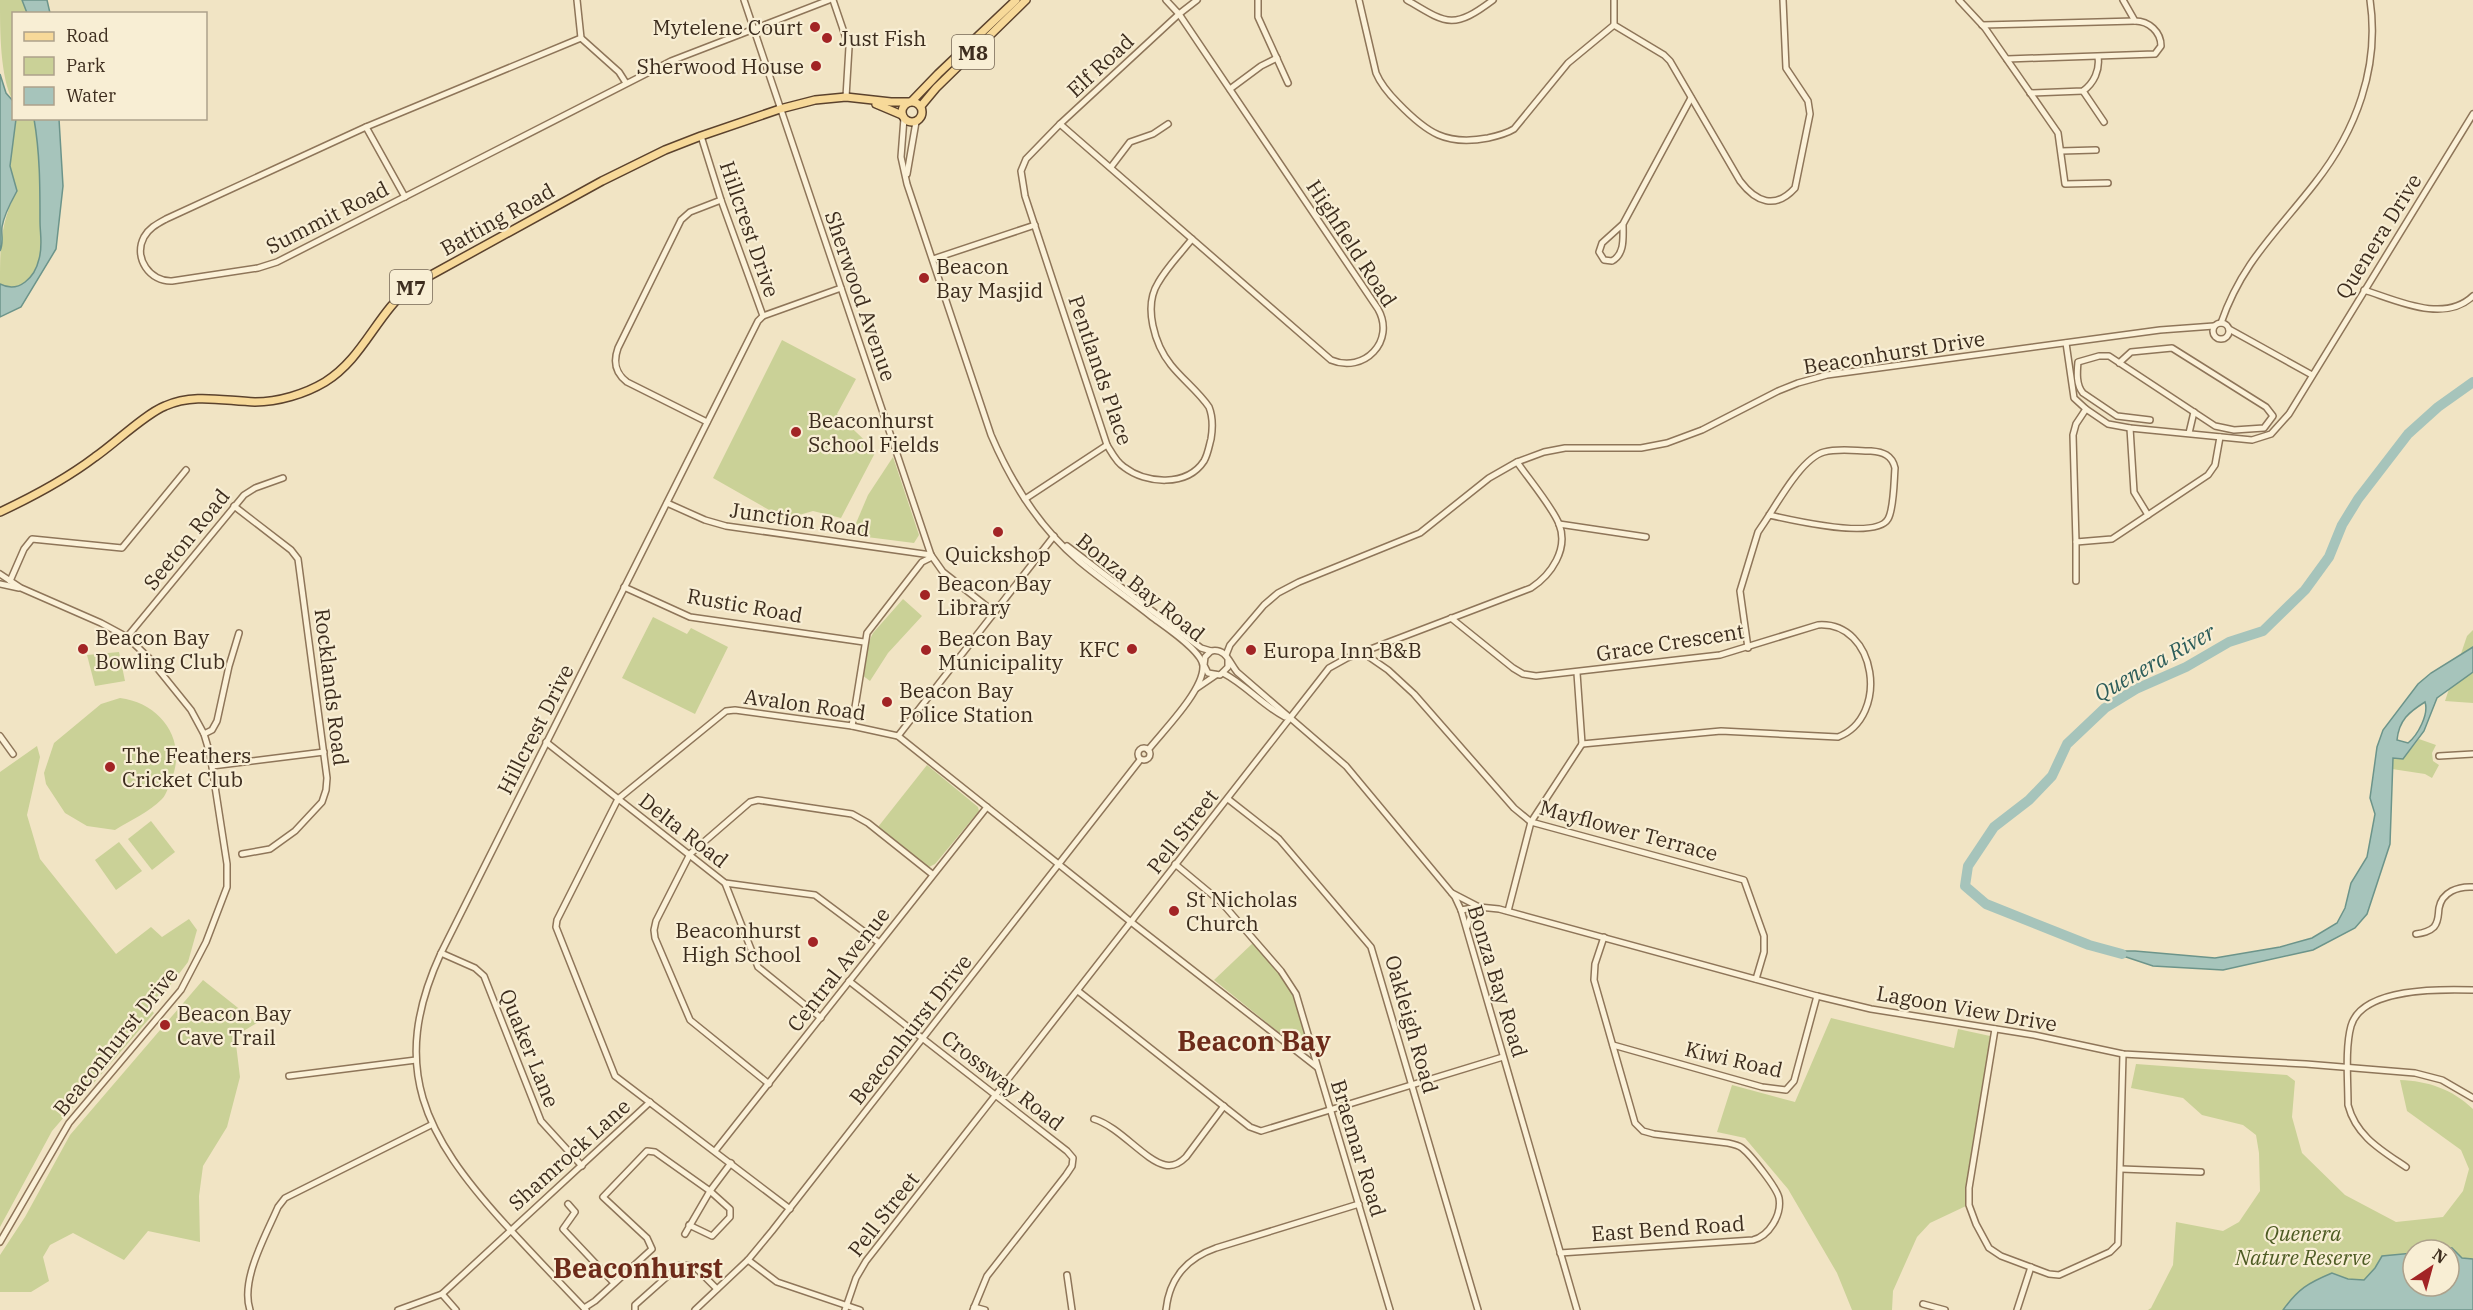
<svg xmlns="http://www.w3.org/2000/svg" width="2473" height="1310" font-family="'IBM Plex Serif',serif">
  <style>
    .green { fill: #cad197; fill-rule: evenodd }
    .water { fill: #a6c4bb; stroke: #6c948a; stroke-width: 1.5; fill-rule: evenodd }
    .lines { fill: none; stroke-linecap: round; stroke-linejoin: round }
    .river { stroke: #a6c4bb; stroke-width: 10 }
    .minor-casing { stroke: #8e7559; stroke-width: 8 }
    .major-casing { stroke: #5b422d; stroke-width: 10 }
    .minor { stroke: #fbf1d8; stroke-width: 5 }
    .major { stroke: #f7d999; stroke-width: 7 }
    .poi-dot { fill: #a22425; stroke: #f8eed4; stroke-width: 2 }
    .labels { text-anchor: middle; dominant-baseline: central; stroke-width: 4.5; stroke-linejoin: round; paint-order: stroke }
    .shield { fill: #f8eed4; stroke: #756755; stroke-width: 1.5 }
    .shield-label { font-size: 20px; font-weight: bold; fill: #3d2d1e }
    .poi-label { font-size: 21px; fill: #3d2d1e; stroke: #f8eed4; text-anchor: start }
    .street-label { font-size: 21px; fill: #3d2d1e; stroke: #f8eed4 }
    .park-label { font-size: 21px; font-style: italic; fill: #4d5b23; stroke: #f8eed4 }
    .water-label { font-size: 22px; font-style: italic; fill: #2c5d5a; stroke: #f8eed4 }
    .district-label { font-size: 27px; font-weight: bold; fill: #6d2b1a; stroke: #f8eed4 }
  </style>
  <rect width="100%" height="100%" fill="#f1e4c4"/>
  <g class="green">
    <path d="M0,0H22L27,13L14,14L13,101C0,78 0,30 0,0Z"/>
    <path d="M16,119H34C40,153 40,187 40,221C40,234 43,246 39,259C35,277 19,294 0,284C0,249 0,222 17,191L10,166Z"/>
    <polygon points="782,340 856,379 837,414 876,451 841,518 813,511 785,519 713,478"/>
    <polygon points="893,457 919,535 914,543 851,535 868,495"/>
    <polygon points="903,599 922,616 888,653 870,681 862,675 867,646 873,633"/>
    <polygon points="653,617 687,634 691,628 728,647 695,714 622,678"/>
    <polygon points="2473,630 2473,703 2445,701 2467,636"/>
    <polygon points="119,652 125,681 95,686 87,655"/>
    <path d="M120,698C160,703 187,739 172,778C169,784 167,794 162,799C149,812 131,820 115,830L87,826L65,813L46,784L44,773L54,743L101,704Z"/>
    <polygon points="2419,739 2436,745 2432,753 2433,761 2439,765 2432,778 2425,774 2392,769 2393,758 2403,759"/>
    <polygon points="37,746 40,757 27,815 40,859 116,954 151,927 162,937 189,919 197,930 188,962 151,1010 154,1013 52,1131 0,1227 0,772"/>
    <polygon points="927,765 978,807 979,811 935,864 929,867 878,827"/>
    <polygon points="151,821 175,852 152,870 128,839"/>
    <polygon points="119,842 142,871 116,890 95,860"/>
    <polygon points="1254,942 1284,976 1295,994 1311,1052 1309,1053 1298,1048 1214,980"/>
    <polygon points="203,980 257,1023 235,1036 240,1077 227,1127 203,1166 199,1196 200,1242 148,1231 124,1260 73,1233 50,1245 43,1257 49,1281 31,1292 0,1292 0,1255 25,1217 70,1135"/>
    <polygon points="1831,1018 1954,1048 1958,1029 1990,1036 1966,1206 1930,1223 1917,1237 1893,1291 1892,1310 1852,1310 1837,1273 1788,1189 1745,1138 1717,1132 1732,1085 1795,1102"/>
    <path d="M2136,1064L2287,1075L2295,1081L2292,1117L2302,1153L2345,1195L2396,1222L2443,1217L2463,1191L2469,1169L2461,1150L2407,1111L2400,1080C2428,1081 2452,1089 2473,1109V1310H2148L2151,1308L2173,1265L2176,1222L2223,1231L2239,1222L2260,1191L2259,1153L2256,1135L2243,1125L2202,1115L2183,1098L2131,1088ZM2413,1250H2449V1286H2413Z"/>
  </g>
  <g class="water">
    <polygon points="22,0 47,0 50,13 27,13"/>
    <path d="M0,74L6,93L13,101L14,118L16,119L10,166L17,191C11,202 4,214 2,227C1,235 4,243 0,251Z"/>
    <path d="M34,119H59L63,186L56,249L21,307L0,317V284C19,294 35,277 39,259C43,246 40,234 40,221C40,187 40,153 34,119Z"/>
    <path d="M2473,647V672L2437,698L2424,731L2403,759L2393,758L2390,844L2367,914L2355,928L2313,950L2223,970L2153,966L2108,951H2135L2215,958L2280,947L2312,938L2337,923L2345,908L2351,883L2367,857L2375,814L2370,798L2377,747L2383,730L2418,684L2431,673ZM2425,702C2429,714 2418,735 2408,743L2397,740C2399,720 2409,712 2425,702Z"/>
    <path d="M2436,1247L2452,1248L2462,1258L2473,1259V1310H2283C2298,1289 2308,1283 2332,1273L2348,1279L2364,1280L2375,1268L2382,1256L2413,1253V1286H2449V1250H2426Z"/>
  </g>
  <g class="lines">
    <polyline class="river" points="2122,954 2089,945 1986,904 1965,886 1968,866 1994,827 2029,800 2052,776 2067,744 2105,708 2136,689 2186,667 2229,642 2263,631 2305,590 2329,557 2342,525 2358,499 2408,434 2438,407 2473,382"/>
    <g class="minor-casing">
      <g id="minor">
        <polyline points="577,0 581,38 619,72 626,83"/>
        <polyline points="744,0 931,555 943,572 994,612"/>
        <polyline points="833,0 849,47 846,97"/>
        <polyline points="1258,0 1258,17 1288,83"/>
        <path d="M1359,0L1376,73C1381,85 1389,94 1398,103C1427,133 1446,146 1488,138C1497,136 1506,134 1514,129L1568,63L1614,25"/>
        <path d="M1407,0C1447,24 1453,30 1493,0"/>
        <path d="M1614,0V25L1664,55L1670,61L1740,181C1756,202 1775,210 1795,188L1810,114L1808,101L1786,68L1783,0"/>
        <polyline points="1959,0 1985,28 2058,133 2065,184 2108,183"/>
        <polyline points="1982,25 2135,21"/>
        <path d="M581,38L366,127L166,219C157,224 149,228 144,237C133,258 150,282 172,281L258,268L277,262L671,61L829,0"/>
        <path d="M2007,59L2155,54L2161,46C2161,32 2149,21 2135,21L2123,0"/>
        <polyline points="1230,89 1261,66 1277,58"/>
        <polyline points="2083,91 2104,122"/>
        <path d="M2030,93L2083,91C2094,83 2100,70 2098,57"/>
        <path d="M904,118L901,157L907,184L991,435C1011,482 1040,528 1079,561C1103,581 1128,598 1152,617C1164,626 1204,652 1203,667C1203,691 1163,731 1148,750"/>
        <path d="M1060,124L1331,360C1364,374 1396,341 1378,309L1179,14L1166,0"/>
        <polyline points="366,127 405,197"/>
        <polyline points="2061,151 2096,150"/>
        <polyline points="1111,167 1130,142 1153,134 1168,124"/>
        <polyline points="907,174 916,122"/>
        <path d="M1623,224C1623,238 1625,254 1612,261L1604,260L1599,252L1602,243L1623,224L1691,98"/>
        <path d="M1192,239C1181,253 1167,267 1158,283C1143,307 1155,345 1171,365C1183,380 1198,391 1209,407C1213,417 1213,427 1211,439C1209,446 1208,454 1204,461C1187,487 1146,484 1124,467C1116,462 1112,453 1107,445L1025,196L1021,171L1026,159L1060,124L1179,14L1197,0"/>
        <polyline points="933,259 1035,225"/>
        <path d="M2364,290C2396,300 2444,324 2473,296"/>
        <polyline points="763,316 841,288"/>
        <path d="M2221,323C2242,262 2277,232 2315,183C2356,131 2380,67 2370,0"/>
        <circle cx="2221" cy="331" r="8"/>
        <polyline points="2229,329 2312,375"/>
        <polyline points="2066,343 2074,398 2086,409 2108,424 2130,428 2252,440 2271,434 2289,414 2473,114"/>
        <path d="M2119,363L2131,352L2172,348L2266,407L2273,416L2264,428L2234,430L2215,426L2109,356H2099L2078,362C2077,372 2076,385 2083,393L2117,416L2150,420"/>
        <polyline points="2086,409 2076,424 2073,435 2076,542 2112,539 2208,475 2215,465 2220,437"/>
        <path d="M707,422L627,382C615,373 613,362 618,348L681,220L690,212L721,200"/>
        <polyline points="2130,428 2134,492 2148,515"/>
        <polyline points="2189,433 2194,412"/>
        <polyline points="1025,499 1107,445"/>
        <polyline points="667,503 705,520 726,526 931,555"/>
        <polyline points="234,506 291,550 298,559 327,778 326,790 322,802 295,831 270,849 242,854"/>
        <polyline points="1559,524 1646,537"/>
        <polyline points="2076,542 2076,581"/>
        <polyline points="1067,546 1201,648 1211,651"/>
        <polyline points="0,574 21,588 101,623 127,637 149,658 191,710 204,734 210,754 227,864 227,887 206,942 181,990 69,1123 0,1242"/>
        <polyline points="10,581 24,549 32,539 122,548 186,470"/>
        <polyline points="0,584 19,588"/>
        <polyline points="624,587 690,617 864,642"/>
        <path d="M1451,618L1513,668L1523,674L1536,676L1720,655L1818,625C1877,621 1890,717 1838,737L1721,731L1582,744"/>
        <polyline points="127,637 244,495 255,488 283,478"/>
        <path d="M1748,648L1740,591L1758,532L1762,526C1776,506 1801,458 1824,452C1839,448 1856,451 1871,451C1883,452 1892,455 1895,468C1894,480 1894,509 1888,519C1876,540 1791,520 1769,515"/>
        <polyline points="1362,652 1388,670 1414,694 1514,808 1531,822 1744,880 1764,936 1764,952 1756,979"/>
        <polyline points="1226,655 1230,645 1264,605 1278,593 1299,582 1420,533 1489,478 1517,462 1544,452 1565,448 1641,448 1667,443 1702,430 1778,391 1798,383 1827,375 2160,330 2214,326"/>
        <path d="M1228,659V667L1220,675L1208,673L1204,665L1205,657L1211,651C1226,648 1229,662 1237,672L1346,766L1455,897L1461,910L1577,1310"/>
        <path d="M1223,673C1246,685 1262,705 1285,717"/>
        <polyline points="1577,673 1582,744"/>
        <polyline points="1197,688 1216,675"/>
        <polyline points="852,726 867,633 922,562 932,557"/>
        <polyline points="204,734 212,730 217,721 229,666 239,633"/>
        <polyline points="0,736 13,754"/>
        <polyline points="898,736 1054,536"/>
        <polyline points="546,742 725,883 815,895 878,942"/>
        <circle cx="1144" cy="754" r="6"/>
        <polyline points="2439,756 2473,754"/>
        <polyline points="212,766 324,752"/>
        <polyline points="1228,799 1279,839 1371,947 1478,1310"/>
        <polyline points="1175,864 1222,903 1281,971 1296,994 1390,1310"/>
        <polyline points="725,883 758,967 821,1018"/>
        <polyline points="1452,893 1479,907 1470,918 1467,927"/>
        <polyline points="1461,910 1479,907 1499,909 1817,996 1871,1009 2034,1035 2123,1054 2306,1064 2415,1073 2442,1080 2473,1098"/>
        <polyline points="1508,911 1531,822 1582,744"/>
        <path d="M2416,934C2423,933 2429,932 2434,927C2439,921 2438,915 2439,908C2442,892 2458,886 2473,887"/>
        <polyline points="441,953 475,968 484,976 541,1121 582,1166"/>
        <polyline points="849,981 1067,1151 1073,1158 1072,1166 1066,1175 987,1276 973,1310"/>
        <polyline points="1078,991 1250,1127 1261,1131 1503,1057"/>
        <polyline points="1995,1029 1969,1188 1969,1205 1976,1224 1989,1248 2001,1256 2049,1274 2059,1275 2110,1252 2118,1244 2123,1054"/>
        <polyline points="1613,1045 1762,1087 1786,1090 1794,1081 1817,996"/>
        <polyline points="289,1076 416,1060"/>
        <polyline points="769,1084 690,1020 655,938 654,930 656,921 690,854 750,802 758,800 852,814 868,823 932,874"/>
        <path d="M1094,1119C1120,1127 1144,1160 1165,1165C1173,1167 1180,1163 1186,1157L1224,1106"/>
        <polyline points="715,1151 987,807"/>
        <path d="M2406,1167C2381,1150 2356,1136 2348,1105C2348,1081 2345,1048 2351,1026C2362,987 2442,989 2473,990"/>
        <polyline points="2121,1169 2201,1172"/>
        <polyline points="568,1204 575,1212 563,1229 614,1283"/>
        <polyline points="790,1209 615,1076 556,927 557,920 618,799 726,711 735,710 852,726 898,736 1131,922 1317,1067"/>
        <polyline points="689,1225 712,1236 730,1217 730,1209 710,1191 731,1163"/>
        <path d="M1560,1253L1753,1240C1769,1236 1782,1215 1779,1198C1777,1188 1751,1155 1742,1148C1738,1145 1733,1144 1728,1143L1654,1134L1643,1131L1635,1123L1594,980L1595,964L1604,937"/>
        <polyline points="748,1260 777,1282 860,1310"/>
        <polyline points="1067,1275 1072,1310"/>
        <polyline points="442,1294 456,1310"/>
        <polyline points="1923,1304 1945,1310"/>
        <polyline points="974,1307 985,1310"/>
        <polyline points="584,1308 595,1301 652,1249 647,1238 603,1197 647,1151 655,1152 710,1191 685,1234"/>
        <path d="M250,1310C240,1280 266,1235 278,1207L285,1198L431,1125"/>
        <polyline points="398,1310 442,1294 650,1102"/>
        <path d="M586,1310C558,1281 531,1252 504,1223C425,1136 388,1068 441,953L758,321L763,316L721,200L701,136"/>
        <polyline points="635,1310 635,1305 680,1265 694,1266 717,1289"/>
        <polyline points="695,1310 748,1260 772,1231 1140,760"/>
        <path d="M845,1310L856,1278L866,1261L1329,668L1347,658L1531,588C1551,575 1569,549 1559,524C1553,508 1528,478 1517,462"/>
        <path d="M1166,1310C1169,1279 1187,1258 1216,1248L1359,1204"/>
        <polyline points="2017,1310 2031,1267"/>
      </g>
    </g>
    <g class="major-casing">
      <g id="major">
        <polyline points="912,101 938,74 1016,0"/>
        <circle cx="912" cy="112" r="10"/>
        <polyline points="876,104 902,115"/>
        <polyline points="921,106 936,88 1026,0"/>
        <path d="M0,512C32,497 66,479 95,457C114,444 145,414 165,406C194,393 224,401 255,402C278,402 305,394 325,382C364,358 377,312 413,285L602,181L665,150L701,136L780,109L815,100L846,97L891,102H909"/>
      </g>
    </g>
    <use href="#minor" class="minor"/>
    <use href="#major" class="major"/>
  </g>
  <g class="poi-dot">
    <circle cx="815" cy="27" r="6"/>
    <circle cx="827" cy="38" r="6"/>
    <circle cx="816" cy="66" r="6"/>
    <circle cx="924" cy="278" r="6"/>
    <circle cx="796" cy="432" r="6"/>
    <circle cx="998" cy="532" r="6"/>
    <circle cx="925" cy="595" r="6"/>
    <circle cx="83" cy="649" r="6"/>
    <circle cx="1132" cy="649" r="6"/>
    <circle cx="926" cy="650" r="6"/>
    <circle cx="1251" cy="650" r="6"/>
    <circle cx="887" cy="702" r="6"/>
    <circle cx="110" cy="767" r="6"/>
    <circle cx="1174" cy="911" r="6"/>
    <circle cx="813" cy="942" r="6"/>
    <circle cx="165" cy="1025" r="6"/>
  </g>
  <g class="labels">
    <g class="shield">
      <rect x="952" y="35" width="42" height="34" rx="4.5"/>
      <rect x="390" y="270" width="42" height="34" rx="4.5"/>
    </g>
    <g class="shield-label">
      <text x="973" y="52">M8</text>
      <text x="411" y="287">M7</text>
    </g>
    <g class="poi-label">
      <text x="803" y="27" text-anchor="end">Mytelene Court</text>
      <text x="839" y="38">Just Fish</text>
      <text x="804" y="66" text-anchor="end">Sherwood House</text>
      <text x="936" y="266">Beacon<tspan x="936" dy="24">Bay Masjid</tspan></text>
      <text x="808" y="420">Beaconhurst<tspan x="808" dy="24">School Fields</tspan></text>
      <text x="998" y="554" text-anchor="middle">Quickshop</text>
      <text x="937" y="583">Beacon Bay<tspan x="937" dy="24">Library</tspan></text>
      <text x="95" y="637">Beacon Bay<tspan x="95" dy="24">Bowling Club</tspan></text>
      <text x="938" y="638">Beacon Bay<tspan x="938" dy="24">Municipality</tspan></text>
      <text x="1120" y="649" text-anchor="end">KFC</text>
      <text x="1263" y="650">Europa Inn B&amp;B</text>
      <text x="899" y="690">Beacon Bay<tspan x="899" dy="24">Police Station</tspan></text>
      <text x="122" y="755">The Feathers<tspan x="122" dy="24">Cricket Club</tspan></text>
      <text x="1186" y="899">St Nicholas<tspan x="1186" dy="24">Church</tspan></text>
      <text x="801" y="930" text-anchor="end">Beaconhurst<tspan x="801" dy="24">High School</tspan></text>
      <text x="177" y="1013">Beacon Bay<tspan x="177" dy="24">Cave Trail</tspan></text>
    </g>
    <g class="street-label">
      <text transform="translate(1100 65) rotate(-43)">Elf Road</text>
      <text transform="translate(327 217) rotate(-27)">Summit Road</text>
      <text transform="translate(497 219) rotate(-29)">Batting Road</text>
      <text transform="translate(750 229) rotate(71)">Hillcrest Drive</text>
      <text transform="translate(2378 236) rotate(-58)">Quenera Drive</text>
      <text transform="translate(1352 243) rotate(57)">Highfield Road</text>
      <text transform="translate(861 296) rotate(71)">Sherwood Avenue</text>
      <text transform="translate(1894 352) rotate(-9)">Beaconhurst Drive</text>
      <text transform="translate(1101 370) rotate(71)">Pentlands Place</text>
      <text transform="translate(800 519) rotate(8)">Junction Road</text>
      <text transform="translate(186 539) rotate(-51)">Seeton Road</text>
      <text transform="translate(1141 587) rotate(39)">Bonza Bay Road</text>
      <text transform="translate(745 605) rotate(10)">Rustic Road</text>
      <text transform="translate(1670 642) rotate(-9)">Grace Crescent</text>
      <text transform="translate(332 687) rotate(83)">Rocklands Road</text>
      <text transform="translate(805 704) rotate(8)">Avalon Road</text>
      <text transform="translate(535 729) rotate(-63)">Hillcrest Drive</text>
      <text transform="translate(684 830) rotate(38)">Delta Road</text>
      <text transform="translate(1629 830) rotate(15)">Mayflower Terrace</text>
      <text transform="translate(1182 831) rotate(-52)">Pell Street</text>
      <text transform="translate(838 969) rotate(-52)">Central Avenue</text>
      <text transform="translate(1498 981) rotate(73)">Bonza Bay Road</text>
      <text transform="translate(1967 1008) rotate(10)">Lagoon View Drive</text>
      <text transform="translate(1412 1024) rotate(74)">Oakleigh Road</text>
      <text transform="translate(910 1029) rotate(-52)">Beaconhurst Drive</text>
      <text transform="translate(115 1041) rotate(-51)">Beaconhurst Drive</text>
      <text transform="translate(530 1048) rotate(68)">Quaker Lane</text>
      <text transform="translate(1734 1059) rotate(13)">Kiwi Road</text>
      <text transform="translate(1003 1080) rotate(38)">Crossway Road</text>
      <text transform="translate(1359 1148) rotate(73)">Braemar Road</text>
      <text transform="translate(569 1154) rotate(-42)">Shamrock Lane</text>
      <text transform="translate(883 1214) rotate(-52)">Pell Street</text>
      <text transform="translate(1668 1228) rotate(-4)">East Bend Road</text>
    </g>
    <g class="park-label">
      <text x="2303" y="1233">Quenera<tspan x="2303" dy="24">Nature Reserve</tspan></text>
    </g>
    <g class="water-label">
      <text transform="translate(2154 662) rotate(-29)">Quenera River</text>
    </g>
    <g class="district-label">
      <text x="1254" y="1040">Beacon Bay</text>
      <text x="638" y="1267">Beaconhurst</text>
    </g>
  </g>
  <rect x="12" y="12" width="195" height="108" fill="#f8eed4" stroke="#ada18b" stroke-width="1.5"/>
  <rect x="24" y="32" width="30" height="9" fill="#f7d999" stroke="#ada18b" stroke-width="1.5"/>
  <text x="66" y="42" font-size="18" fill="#3d2d1e">Road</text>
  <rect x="24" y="57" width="30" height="18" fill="#cad197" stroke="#ada18b" stroke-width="1.5"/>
  <text x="66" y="72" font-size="18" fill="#3d2d1e">Park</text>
  <rect x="24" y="87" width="30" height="18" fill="#a6c4bb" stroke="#ada18b" stroke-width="1.5"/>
  <text x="66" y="102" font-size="18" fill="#3d2d1e">Water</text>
  <g transform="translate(2431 1268) rotate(36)"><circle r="28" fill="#f8eed4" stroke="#ada18b" stroke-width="1.5"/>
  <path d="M0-4.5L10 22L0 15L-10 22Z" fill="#a22425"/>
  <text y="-9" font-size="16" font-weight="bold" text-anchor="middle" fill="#3d2d1e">N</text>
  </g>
</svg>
